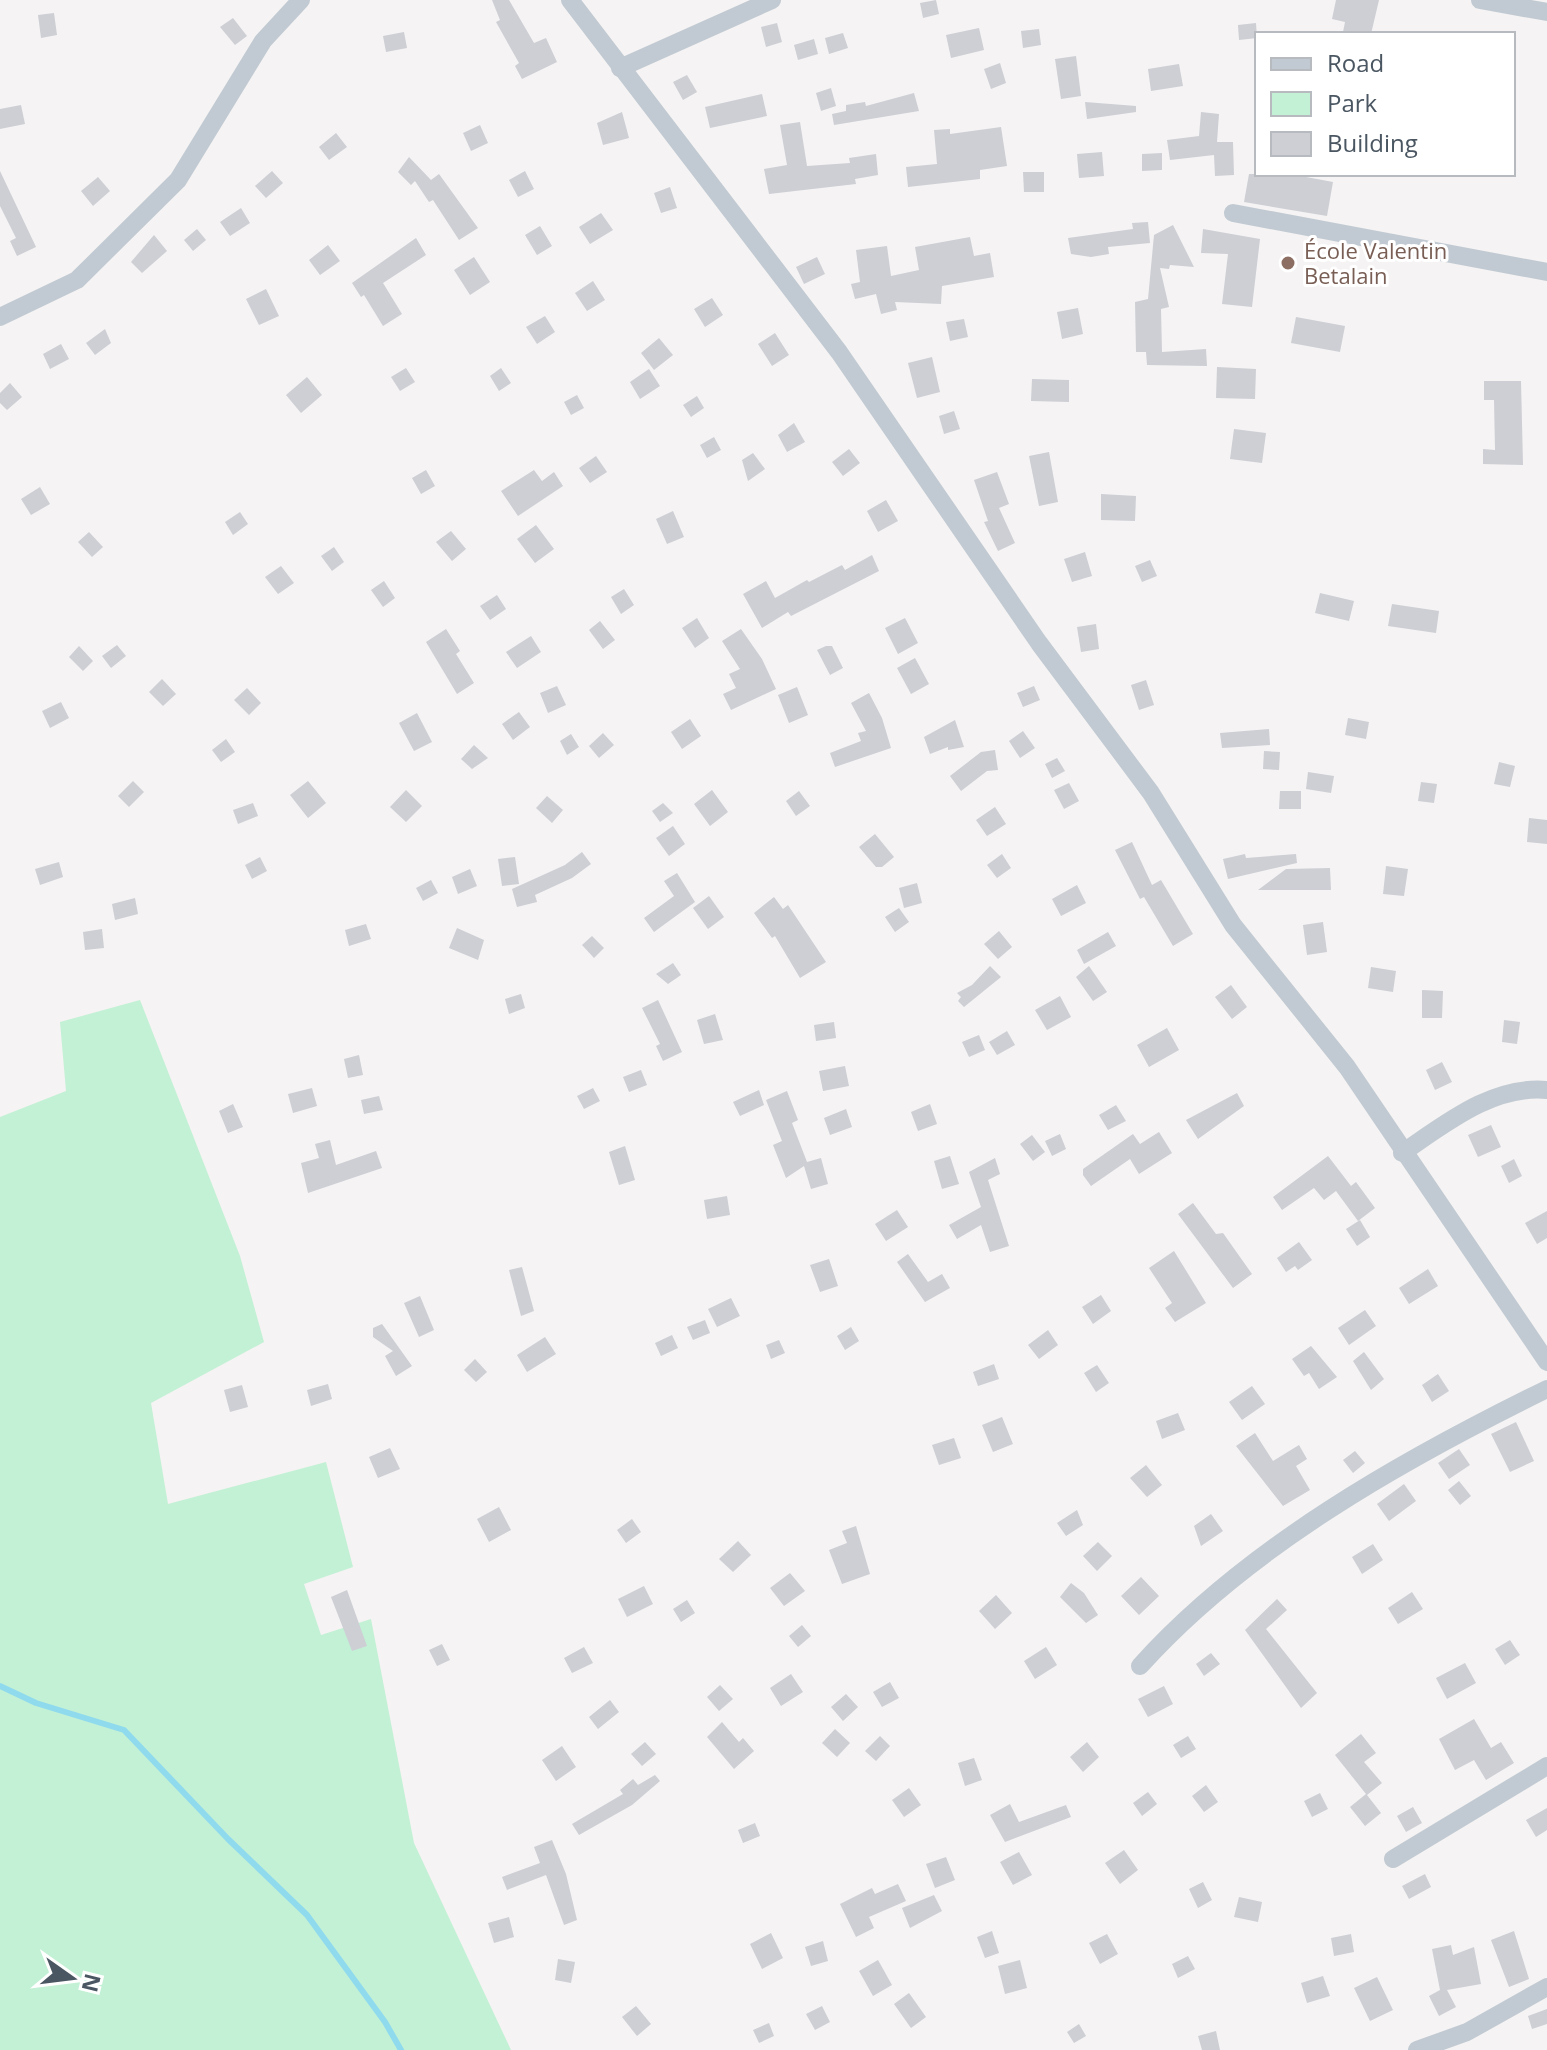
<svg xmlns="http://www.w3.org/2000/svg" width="1547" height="2050" font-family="'Open Sans',sans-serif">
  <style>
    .green { fill: #c3f1d5 }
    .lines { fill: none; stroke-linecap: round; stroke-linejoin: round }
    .stream { stroke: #90daee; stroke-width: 6 }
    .building { fill: #cdcfd5 }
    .street { stroke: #c1cad2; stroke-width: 18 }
    .education-dot { fill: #8d6e63; stroke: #fff; stroke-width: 3 }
    .labels { text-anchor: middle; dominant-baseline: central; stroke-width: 6; stroke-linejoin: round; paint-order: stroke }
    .education-label { font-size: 22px; fill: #785e54; stroke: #fff; text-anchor: start }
  </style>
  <rect width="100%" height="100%" fill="#f5f3f3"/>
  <polygon class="green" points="140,1000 240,1256 264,1342 151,1403 168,1504 326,1462 353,1567 304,1584 321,1635 371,1619 414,1843 511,2050 0,2050 0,1117 66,1091 60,1022"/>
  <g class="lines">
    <polyline class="stream" points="0,1686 36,1703 124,1730 228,1839 307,1915 385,2022 401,2050"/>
  </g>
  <g class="building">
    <polygon points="492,0 509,0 534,43 546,38 557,62 522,79 515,66 519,63 496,22 500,20"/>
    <polygon points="936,0 939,14 923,18 920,3"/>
    <polygon points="1336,0 1379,0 1371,34 1343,32 1345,22 1332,19"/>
    <polygon points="54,13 57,35 41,38 38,15"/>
    <polygon points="233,18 247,36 235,45 220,27"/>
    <polygon points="777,23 782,42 766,47 761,27"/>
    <polygon points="1256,23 1257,38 1239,40 1238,25"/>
    <polygon points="979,28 984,50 951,58 946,35"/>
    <polygon points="1039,29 1041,45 1023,48 1021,31"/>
    <polygon points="404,32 407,48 386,52 383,36"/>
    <polygon points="843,33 848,48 829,54 825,38"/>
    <polygon points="814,39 818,54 798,60 794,45"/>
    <polygon points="1076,56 1081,96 1061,99 1055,59"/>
    <polygon points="1000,63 1006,83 991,89 984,69"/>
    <polygon points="1179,64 1183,86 1151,91 1148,69"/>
    <polygon points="687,75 697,92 683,100 673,82"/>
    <polygon points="831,88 836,106 821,111 816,93"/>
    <polygon points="914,93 919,111 834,125 832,114 846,111 846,105 865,102 866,106"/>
    <polygon points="762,94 767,116 710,128 705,107"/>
    <polygon points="1085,102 1136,106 1136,112 1087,119"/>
    <polygon points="21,105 25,124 0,129 0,109"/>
    <polygon points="622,112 629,138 603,145 597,123"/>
    <polygon points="1201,112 1219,114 1217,142 1233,142 1234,175 1215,176 1214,155 1170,160 1167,140 1199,136"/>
    <polygon points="800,122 807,166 850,163 849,158 876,154 878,175 855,179 856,184 769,194 764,169 787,165 780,125"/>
    <polygon points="480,125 488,143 471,151 463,133"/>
    <polygon points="1001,127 1007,166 980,170 980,179 908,187 906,167 937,164 934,130 950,129 950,134"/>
    <polygon points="336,133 347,147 329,160 319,147"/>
    <polygon points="1102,152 1104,176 1079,178 1077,154"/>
    <polygon points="1162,153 1162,170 1142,171 1142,154"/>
    <polygon points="409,157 431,180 439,174 478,228 459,240 433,200 429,202 415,181 411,185 398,172"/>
    <polygon points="0,171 36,247 17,256 10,241 16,238 0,206"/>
    <polygon points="272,171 283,183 266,198 255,186"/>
    <polygon points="525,171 534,189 518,197 509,180"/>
    <polygon points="1023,172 1044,172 1044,192 1024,192"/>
    <polygon points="1249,174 1290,174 1333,182 1327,216 1244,202"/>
    <polygon points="98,177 110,191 93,206 81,191"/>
    <polygon points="670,187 677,208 661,213 654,193"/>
    <polygon points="241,208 250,223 230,236 220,222"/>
    <polygon points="601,213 613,230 590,244 579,227"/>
    <polygon points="1148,222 1150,243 1108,247 1109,254 1091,257 1071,254 1068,238 1133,229 1132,223"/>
    <polygon points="1173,225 1194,267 1170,265 1169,269 1160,268 1169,307 1161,309 1162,352 1206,349 1207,366 1147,365 1146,352 1161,352 1136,352 1135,302 1148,299 1154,235"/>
    <polygon points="540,226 552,246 537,255 525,235"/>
    <polygon points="197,229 206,240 193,251 184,240"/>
    <polygon points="1203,229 1260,239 1252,307 1222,304 1228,254 1201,253"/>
    <polygon points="154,235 167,251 142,273 131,262"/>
    <polygon points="970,237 974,256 990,253 994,277 942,286 941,304 895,302 897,310 881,314 876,294 855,299 851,284 860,282 856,250 887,246 891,276 919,270 915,247"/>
    <polygon points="416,238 426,255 383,283 402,314 383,326 364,295 361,297 352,283"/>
    <polygon points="328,245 340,261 320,275 309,260"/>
    <polygon points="474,257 490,282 470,295 454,270"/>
    <polygon points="817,257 825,274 804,284 796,267"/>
    <polygon points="593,281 605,300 587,311 575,293"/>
    <polygon points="266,289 279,316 259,325 246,299"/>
    <polygon points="712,298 723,315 705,327 694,309"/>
    <polygon points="1078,308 1083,334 1062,339 1057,312"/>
    <polygon points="545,316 555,332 537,344 526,327"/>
    <polygon points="1296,317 1345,326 1340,352 1291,343"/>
    <polygon points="964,319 968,337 950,341 946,322"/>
    <polygon points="105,329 111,343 95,355 86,343"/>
    <polygon points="775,333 789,355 772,366 758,344"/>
    <polygon points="659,338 673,355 654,370 641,353"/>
    <polygon points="61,344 69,359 50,369 43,354"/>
    <polygon points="932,357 940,392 917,398 908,363"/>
    <polygon points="1217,367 1256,369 1255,399 1216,398"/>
    <polygon points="406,368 415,382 400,391 391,377"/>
    <polygon points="501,368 511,383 499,391 490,376"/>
    <polygon points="649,369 660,386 640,399 630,382"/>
    <polygon points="307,377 322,395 301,413 286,395"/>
    <polygon points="1032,379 1069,380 1069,402 1031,401"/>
    <polygon points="1484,381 1521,381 1523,465 1483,464 1483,449 1495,450 1494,400 1484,400"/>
    <polygon points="10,383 22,397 7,410 0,403 0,393"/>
    <polygon points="577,395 584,408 571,415 564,402"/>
    <polygon points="697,396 704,408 691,417 683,405"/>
    <polygon points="954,411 960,429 944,434 939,416"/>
    <polygon points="794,423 805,442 787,452 778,435"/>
    <polygon points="1234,429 1266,433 1262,463 1230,459"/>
    <polygon points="714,437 721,450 707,458 700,445"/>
    <polygon points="849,449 860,463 843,476 832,462"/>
    <polygon points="1049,452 1058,502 1039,506 1029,456"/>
    <polygon points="753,453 765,469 748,481 742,460"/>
    <polygon points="596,456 607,472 590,483 579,468"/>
    <polygon points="426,470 435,486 421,494 412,478"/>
    <polygon points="534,470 542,481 554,472 563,486 518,516 501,491"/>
    <polygon points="997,472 1009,504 999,508 1015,543 998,551 984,522 988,521 974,480"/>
    <polygon points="40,487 50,504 31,515 21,499"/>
    <polygon points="1101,494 1136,496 1135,521 1101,520"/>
    <polygon points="886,500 898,521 878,532 867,511"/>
    <polygon points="673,511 684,537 667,544 656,519"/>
    <polygon points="240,512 248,524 233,535 225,522"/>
    <polygon points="536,525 554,549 535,563 517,539"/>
    <polygon points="451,531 466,549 452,561 436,542"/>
    <polygon points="89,532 103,547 92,557 78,542"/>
    <polygon points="334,547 344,562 332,571 321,556"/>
    <polygon points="1085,552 1092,576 1072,582 1064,559"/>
    <polygon points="872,555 879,571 791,616 788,612 762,628 743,594 766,581 775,598 807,580 809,582 842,565 845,570"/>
    <polygon points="1150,560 1157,576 1142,582 1135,566"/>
    <polygon points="281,566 294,583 278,594 265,577"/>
    <polygon points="384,581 395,598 383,607 371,590"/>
    <polygon points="624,589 634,605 621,614 611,597"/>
    <polygon points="1320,593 1354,601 1349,621 1315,613"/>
    <polygon points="497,595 506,609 490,620 480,606"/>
    <polygon points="1392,604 1439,611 1436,633 1388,626"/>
    <polygon points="697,618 709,638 695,648 682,628"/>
    <polygon points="905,618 918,643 898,654 885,628"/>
    <polygon points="600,621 615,640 603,649 589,630"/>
    <polygon points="1096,624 1099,649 1081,652 1077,627"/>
    <polygon points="446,629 460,651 456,654 474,683 457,694 426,642"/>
    <polygon points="741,629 762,659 776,689 731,710 723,694 736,688 729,674 740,669 722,641"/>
    <polygon points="531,636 541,652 517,668 506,652"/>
    <polygon points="117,645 126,656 111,668 102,656"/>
    <polygon points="79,646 93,661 83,671 69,657"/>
    <polygon points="826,646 832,646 843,668 830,675 817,650"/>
    <polygon points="915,658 929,684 911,694 897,668"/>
    <polygon points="162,679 176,694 163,706 149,692"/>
    <polygon points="1146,680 1154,705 1139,710 1131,685"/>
    <polygon points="557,686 566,705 548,713 540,693"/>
    <polygon points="1034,686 1040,700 1023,707 1017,693"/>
    <polygon points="797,687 808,715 789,723 778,695"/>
    <polygon points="247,688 261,703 249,715 234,700"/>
    <polygon points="869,693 882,718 891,748 835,767 830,753 861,741 858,733 866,731 851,703"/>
    <polygon points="61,702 69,718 50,728 42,711"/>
    <polygon points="519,712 530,727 513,740 502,724"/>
    <polygon points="417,713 432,742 414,751 399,723"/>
    <polygon points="1348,718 1369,722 1366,739 1345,735"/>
    <polygon points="690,719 701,736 682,749 671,732"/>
    <polygon points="955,720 964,747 948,750 948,747 930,754 924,737"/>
    <polygon points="1269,729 1270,745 1222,748 1220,733"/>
    <polygon points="1023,731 1035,748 1020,758 1009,741"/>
    <polygon points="603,733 614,745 599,758 589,746"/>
    <polygon points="571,734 579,747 567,755 560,741"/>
    <polygon points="226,739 235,752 221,762 212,750"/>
    <polygon points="474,745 488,758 472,769 461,759"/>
    <polygon points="995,750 998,770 987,771 961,791 950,776 981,752"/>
    <polygon points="1264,751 1280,752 1279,770 1263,769"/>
    <polygon points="1057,758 1065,771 1052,778 1045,764"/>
    <polygon points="1499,762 1515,766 1510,787 1494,784"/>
    <polygon points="1308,772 1334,776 1331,793 1306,789"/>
    <polygon points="133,781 144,792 129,807 118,796"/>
    <polygon points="308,781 326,803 308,818 290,795"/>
    <polygon points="1421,782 1437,784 1434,803 1418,801"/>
    <polygon points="1069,783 1079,801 1064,809 1054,790"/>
    <polygon points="406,790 422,806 406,822 390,807"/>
    <polygon points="712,790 728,812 710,826 694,804"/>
    <polygon points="799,791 810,806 796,816 786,801"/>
    <polygon points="1280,791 1301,791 1301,809 1279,809"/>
    <polygon points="547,796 563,810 552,823 536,808"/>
    <polygon points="253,803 258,816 238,824 233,810"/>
    <polygon points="663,803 673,813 660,822 652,811"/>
    <polygon points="995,807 1006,824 987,836 976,820"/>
    <polygon points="1529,818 1547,820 1547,844 1527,842"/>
    <polygon points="673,826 685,844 669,856 656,838"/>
    <polygon points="875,834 894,857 882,867 876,867 859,847"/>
    <polygon points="1132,842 1152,885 1161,880 1193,934 1173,946 1144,897 1140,899 1115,850"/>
    <polygon points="582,852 591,864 572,878 535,895 537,902 517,907 512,889 565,865"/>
    <polygon points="1002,854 1011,868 997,878 987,865"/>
    <polygon points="1245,854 1246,858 1296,854 1297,863 1228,879 1223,859"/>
    <polygon points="260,857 267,871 252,879 245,865"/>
    <polygon points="515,857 519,884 502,886 498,859"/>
    <polygon points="59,862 63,877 40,885 35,869"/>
    <polygon points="1386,866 1408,869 1404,896 1383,894"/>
    <polygon points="1330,868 1331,890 1258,890 1286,869"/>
    <polygon points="470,869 477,886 458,894 452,877"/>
    <polygon points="677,873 695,902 654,932 644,918 674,896 664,881"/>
    <polygon points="431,880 438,893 423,901 416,888"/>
    <polygon points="917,883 922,903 904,908 899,888"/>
    <polygon points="1077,885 1086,903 1061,916 1052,899"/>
    <polygon points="709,896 724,917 708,929 693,908"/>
    <polygon points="774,897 783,909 788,905 826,962 800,978 775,936 772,938 754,913"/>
    <polygon points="135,898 138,914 115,920 112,904"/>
    <polygon points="899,908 909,922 895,932 885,917"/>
    <polygon points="1323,922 1327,952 1307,955 1303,925"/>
    <polygon points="366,924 371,939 349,946 345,930"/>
    <polygon points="457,928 484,940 478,960 449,948"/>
    <polygon points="102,929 104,948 85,950 83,932"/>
    <polygon points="999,931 1012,947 998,959 984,944"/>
    <polygon points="1108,932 1116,946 1084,964 1077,950"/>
    <polygon points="592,936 604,948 594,958 582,945"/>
    <polygon points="673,963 681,975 668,984 656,974"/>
    <polygon points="990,966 1001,977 964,1007 958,1001 961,997 957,993 972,985"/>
    <polygon points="1089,966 1107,992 1093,1001 1076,977"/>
    <polygon points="1371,967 1396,971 1393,992 1368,988"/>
    <polygon points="1231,985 1247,1007 1232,1019 1215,997"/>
    <polygon points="1422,990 1443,991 1442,1018 1422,1018"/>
    <polygon points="521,994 525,1008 509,1014 505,999"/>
    <polygon points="1060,996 1071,1017 1047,1030 1035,1010"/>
    <polygon points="658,1000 682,1052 663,1061 656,1046 660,1044 642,1008"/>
    <polygon points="715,1014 723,1040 704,1044 697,1020"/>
    <polygon points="1504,1020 1520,1022 1517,1044 1502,1042"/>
    <polygon points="834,1022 836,1038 816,1041 814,1025"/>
    <polygon points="1167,1028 1179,1050 1149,1067 1137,1045"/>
    <polygon points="1007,1031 1015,1045 997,1055 989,1042"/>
    <polygon points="979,1035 985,1050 969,1057 962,1042"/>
    <polygon points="359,1055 363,1075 348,1078 344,1059"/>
    <polygon points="1442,1062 1452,1082 1435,1090 1426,1070"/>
    <polygon points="845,1066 849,1086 823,1091 819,1071"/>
    <polygon points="641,1070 647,1085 629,1092 623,1077"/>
    <polygon points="312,1088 317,1106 293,1113 288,1094"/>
    <polygon points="593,1088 600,1101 584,1109 577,1096"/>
    <polygon points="759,1090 764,1105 740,1116 733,1102"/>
    <polygon points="787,1091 798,1120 792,1123 807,1162 821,1158 828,1184 811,1189 804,1166 786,1178 773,1145 782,1141 766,1100"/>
    <polygon points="1237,1093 1244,1106 1198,1139 1186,1120"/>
    <polygon points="379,1096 383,1110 364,1114 361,1100"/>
    <polygon points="233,1104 243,1127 228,1133 219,1111"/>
    <polygon points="930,1104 937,1124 918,1131 911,1112"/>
    <polygon points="1116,1105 1126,1121 1108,1130 1099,1115"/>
    <polygon points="846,1109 852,1127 830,1135 824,1118"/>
    <polygon points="1491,1125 1501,1147 1478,1157 1468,1135"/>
    <polygon points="1159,1132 1172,1153 1139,1174 1130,1159 1091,1186 1083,1175 1083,1169 1133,1134 1140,1144"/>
    <polygon points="1060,1134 1066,1149 1052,1156 1045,1141"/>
    <polygon points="1032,1135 1045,1152 1033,1161 1020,1144"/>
    <polygon points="330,1140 336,1165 376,1151 382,1168 308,1193 301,1163 319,1158 315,1144"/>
    <polygon points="625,1146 635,1180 619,1185 609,1152"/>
    <polygon points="950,1156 959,1184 942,1189 934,1161"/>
    <polygon points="1328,1156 1351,1186 1356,1182 1375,1208 1358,1221 1336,1191 1324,1200 1314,1188 1282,1210 1273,1197"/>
    <polygon points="995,1158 1000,1174 988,1180 1009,1246 990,1252 981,1225 957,1239 949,1225 981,1207 969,1172"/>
    <polygon points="1514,1159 1522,1176 1509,1183 1501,1166"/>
    <polygon points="727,1196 730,1215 707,1219 704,1200"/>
    <polygon points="1193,1203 1216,1234 1223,1233 1252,1274 1233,1288 1178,1214"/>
    <polygon points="897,1210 908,1227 886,1241 875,1224"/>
    <polygon points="1547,1211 1547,1238 1537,1244 1525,1223"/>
    <polygon points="1360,1220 1370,1237 1357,1246 1346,1229"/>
    <polygon points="1299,1242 1312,1260 1298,1270 1295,1266 1286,1272 1277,1258"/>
    <polygon points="1174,1251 1206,1303 1175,1322 1165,1308 1172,1303 1149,1268"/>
    <polygon points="908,1254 928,1282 942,1274 950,1288 925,1302 897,1262"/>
    <polygon points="829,1259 838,1286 820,1292 810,1265"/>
    <polygon points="522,1267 534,1311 521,1316 509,1270"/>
    <polygon points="1428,1269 1438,1286 1409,1304 1399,1288"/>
    <polygon points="1101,1295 1111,1311 1093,1324 1082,1307"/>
    <polygon points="420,1296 434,1330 419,1337 404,1303"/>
    <polygon points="731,1298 740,1316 717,1327 708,1309"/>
    <polygon points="1365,1310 1376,1326 1349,1345 1338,1328"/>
    <polygon points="705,1320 710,1333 693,1340 687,1327"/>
    <polygon points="382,1324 412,1366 396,1376 385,1356 393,1351 373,1337 373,1328"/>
    <polygon points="851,1327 859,1341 845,1350 837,1336"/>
    <polygon points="1048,1330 1058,1345 1039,1359 1028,1345"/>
    <polygon points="672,1335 678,1348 661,1356 655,1343"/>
    <polygon points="545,1337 556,1354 527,1372 517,1355"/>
    <polygon points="779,1340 785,1353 771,1359 766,1345"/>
    <polygon points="1311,1346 1337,1377 1319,1389 1309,1373 1304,1376 1292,1359"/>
    <polygon points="1364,1352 1384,1379 1371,1390 1353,1361"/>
    <polygon points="475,1359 487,1372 476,1382 464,1370"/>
    <polygon points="994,1364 999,1379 978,1386 973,1372"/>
    <polygon points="1097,1365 1109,1383 1096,1392 1084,1373"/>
    <polygon points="1438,1374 1449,1391 1432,1402 1422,1385"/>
    <polygon points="328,1384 332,1399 311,1406 307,1390"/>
    <polygon points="242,1385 248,1407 230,1412 224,1390"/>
    <polygon points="1252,1386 1265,1404 1242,1420 1229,1402"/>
    <polygon points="1178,1413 1185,1430 1162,1439 1156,1421"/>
    <polygon points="1002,1417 1013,1444 993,1452 982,1425"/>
    <polygon points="1516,1422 1534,1461 1510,1472 1491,1434"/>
    <polygon points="1255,1433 1273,1461 1299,1445 1307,1459 1296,1466 1310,1490 1283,1506 1236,1446"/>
    <polygon points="954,1438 961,1458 939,1465 932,1445"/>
    <polygon points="390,1448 400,1469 378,1478 369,1457"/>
    <polygon points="1459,1449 1470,1465 1449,1479 1438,1463"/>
    <polygon points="1355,1451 1365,1463 1353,1473 1343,1460"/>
    <polygon points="1146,1465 1162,1485 1147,1497 1130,1478"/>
    <polygon points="1459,1481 1471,1496 1460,1505 1448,1490"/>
    <polygon points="1404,1484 1416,1501 1389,1521 1377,1504"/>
    <polygon points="499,1507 511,1530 489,1542 477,1519"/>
    <polygon points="1077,1510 1083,1525 1066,1536 1057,1523"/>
    <polygon points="1211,1514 1223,1531 1201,1546 1194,1526"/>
    <polygon points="632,1519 641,1532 626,1543 617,1530"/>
    <polygon points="856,1526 870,1574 842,1584 829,1550 847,1543 842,1531"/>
    <polygon points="738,1541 751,1555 733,1572 719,1559"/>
    <polygon points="1098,1542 1112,1556 1097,1571 1083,1556"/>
    <polygon points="1373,1544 1383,1560 1362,1574 1352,1557"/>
    <polygon points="790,1573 805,1591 784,1606 770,1588"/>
    <polygon points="1141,1577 1159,1596 1139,1615 1121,1596"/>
    <polygon points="1071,1583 1084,1593 1098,1615 1086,1623 1060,1597"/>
    <polygon points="644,1586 653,1604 627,1617 618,1599"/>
    <polygon points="347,1590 367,1646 352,1651 331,1597"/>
    <polygon points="1412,1592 1423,1609 1398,1624 1388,1608"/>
    <polygon points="996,1595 1012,1613 995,1629 979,1611"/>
    <polygon points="1277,1599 1287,1610 1266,1629 1317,1693 1301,1708 1245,1630"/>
    <polygon points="687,1600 695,1613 681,1622 673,1609"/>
    <polygon points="802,1625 811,1636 798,1647 789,1636"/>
    <polygon points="1510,1640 1520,1655 1505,1665 1495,1649"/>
    <polygon points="442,1644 450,1660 437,1666 429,1650"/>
    <polygon points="584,1647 593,1663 572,1673 564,1658"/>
    <polygon points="1046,1647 1057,1665 1035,1679 1024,1661"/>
    <polygon points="1211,1653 1220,1664 1204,1676 1196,1664"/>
    <polygon points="1465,1663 1476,1683 1447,1699 1436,1678"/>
    <polygon points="791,1674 803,1692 781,1706 770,1688"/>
    <polygon points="890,1682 899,1698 882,1707 873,1692"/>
    <polygon points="720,1685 733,1699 719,1711 707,1697"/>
    <polygon points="1164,1686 1173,1704 1148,1717 1138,1699"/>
    <polygon points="846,1694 858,1707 843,1721 831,1707"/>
    <polygon points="610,1700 619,1712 598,1729 589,1717"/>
    <polygon points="1474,1719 1491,1748 1501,1742 1514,1763 1486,1780 1474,1760 1455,1770 1439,1739"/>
    <polygon points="722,1722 739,1742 743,1738 754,1751 734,1769 707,1737"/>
    <polygon points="835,1729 850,1743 837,1757 822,1743"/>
    <polygon points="1361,1734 1376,1753 1364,1762 1382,1783 1367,1795 1381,1813 1365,1826 1350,1807 1366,1794 1335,1755"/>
    <polygon points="880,1736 890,1746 876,1761 865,1751"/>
    <polygon points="1188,1736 1196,1749 1181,1758 1173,1745"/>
    <polygon points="645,1742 656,1754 642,1766 631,1754"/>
    <polygon points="1087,1742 1099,1757 1083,1772 1070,1757"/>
    <polygon points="562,1746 576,1767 556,1781 542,1760"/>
    <polygon points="974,1758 982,1780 965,1786 958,1763"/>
    <polygon points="655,1775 660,1781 632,1805 579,1835 572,1824 623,1794 620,1790 633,1779 638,1785"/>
    <polygon points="1206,1785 1218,1802 1204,1812 1192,1796"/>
    <polygon points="909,1788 921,1805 904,1817 892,1800"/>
    <polygon points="1148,1792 1157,1804 1142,1816 1133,1803"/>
    <polygon points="1320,1793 1328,1809 1312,1817 1304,1801"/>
    <polygon points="1010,1804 1019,1822 1066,1805 1071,1817 1005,1842 990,1815"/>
    <polygon points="1413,1807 1422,1823 1406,1832 1397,1816"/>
    <polygon points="1547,1808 1547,1830 1536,1837 1526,1820"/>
    <polygon points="755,1823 760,1836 743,1843 738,1830"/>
    <polygon points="552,1840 566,1874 577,1920 564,1925 546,1875 507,1890 502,1877 540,1863 534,1847"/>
    <polygon points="1124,1850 1138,1870 1120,1884 1105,1863"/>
    <polygon points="1019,1852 1032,1875 1013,1885 1000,1862"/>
    <polygon points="946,1857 955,1880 935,1888 926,1864"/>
    <polygon points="1425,1874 1431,1887 1409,1899 1402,1886"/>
    <polygon points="1203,1882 1212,1900 1198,1908 1189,1889"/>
    <polygon points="898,1884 906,1901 869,1917 874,1928 856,1937 840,1904 872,1888 875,1894"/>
    <polygon points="934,1895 942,1911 910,1928 902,1908"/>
    <polygon points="1239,1897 1262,1902 1258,1922 1234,1917"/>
    <polygon points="509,1917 514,1937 494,1943 488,1923"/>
    <polygon points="992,1931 999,1953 985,1958 977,1937"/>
    <polygon points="1514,1931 1529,1979 1509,1987 1491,1940"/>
    <polygon points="771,1933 783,1958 762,1969 750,1944"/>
    <polygon points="1107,1934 1118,1954 1100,1964 1089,1943"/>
    <polygon points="1351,1934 1354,1952 1334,1956 1331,1938"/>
    <polygon points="823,1941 828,1961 811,1966 805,1947"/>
    <polygon points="1451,1945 1453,1955 1474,1947 1481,1984 1447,1990 1456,2007 1439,2016 1429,1996 1440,1990 1432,1949"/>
    <polygon points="1188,1956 1195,1969 1178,1978 1172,1964"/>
    <polygon points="558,1959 575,1962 571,1983 555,1980"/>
    <polygon points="878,1960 892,1985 873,1996 859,1971"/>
    <polygon points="1020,1960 1027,1988 1005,1994 998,1966"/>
    <polygon points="1323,1976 1330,1996 1307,2003 1301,1983"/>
    <polygon points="1377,1977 1393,2010 1370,2021 1354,1988"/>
    <polygon points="909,1993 926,2017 911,2028 894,2004"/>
    <polygon points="636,2006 651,2024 637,2036 622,2017"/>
    <polygon points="822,2006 830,2022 815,2030 806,2014"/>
    <polygon points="1547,2009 1547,2024 1532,2029 1528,2016"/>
    <polygon points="769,2023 774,2036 759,2043 753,2030"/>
    <polygon points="1079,2024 1086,2036 1074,2043 1067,2032"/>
    <polygon points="1216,2031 1220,2050 1202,2050 1198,2036"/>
  </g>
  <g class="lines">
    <g class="street">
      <polyline points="570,0 839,352 1039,643 1151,793 1233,925 1347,1067 1547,1362"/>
      <polyline points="1480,0 1547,12"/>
      <polyline points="620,68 772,0"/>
      <polyline points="1233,213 1547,272"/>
      <polyline points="0,317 77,280 178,180 263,41 301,0"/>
      <path d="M1402,1153C1445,1124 1492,1085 1547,1090"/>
      <path d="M1140,1666C1247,1547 1404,1459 1547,1389"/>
      <polyline points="1393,1859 1547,1766"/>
      <polyline points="1417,2050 1467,2032 1547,1987"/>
    </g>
  </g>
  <circle class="education-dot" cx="1288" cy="263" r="8"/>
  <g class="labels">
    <g class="education-label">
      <text x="1304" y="250">École Valentin<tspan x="1304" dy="25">Betalain</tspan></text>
    </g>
  </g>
  <rect x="1255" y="32" width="260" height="144" fill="#ffffff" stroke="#b7bbc0" stroke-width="2"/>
  <rect x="1271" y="58" width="40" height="12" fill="#c1cad2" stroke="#b7bbc0" stroke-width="2"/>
  <text x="1327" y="72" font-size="24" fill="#4a5661">Road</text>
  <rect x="1271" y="92" width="40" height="24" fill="#c3f1d5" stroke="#b7bbc0" stroke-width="2"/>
  <text x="1327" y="112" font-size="24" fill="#4a5661">Park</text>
  <rect x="1271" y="132" width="40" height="24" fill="#cdcfd5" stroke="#b7bbc0" stroke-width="2"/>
  <text x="1327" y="152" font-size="24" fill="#4a5661">Building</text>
  <g transform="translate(72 1978) rotate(104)" stroke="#ffffff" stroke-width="6" paint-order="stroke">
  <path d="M0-6L14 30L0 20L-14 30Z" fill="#4a5661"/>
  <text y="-12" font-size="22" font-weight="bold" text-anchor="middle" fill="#4a5661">N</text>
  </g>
</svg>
